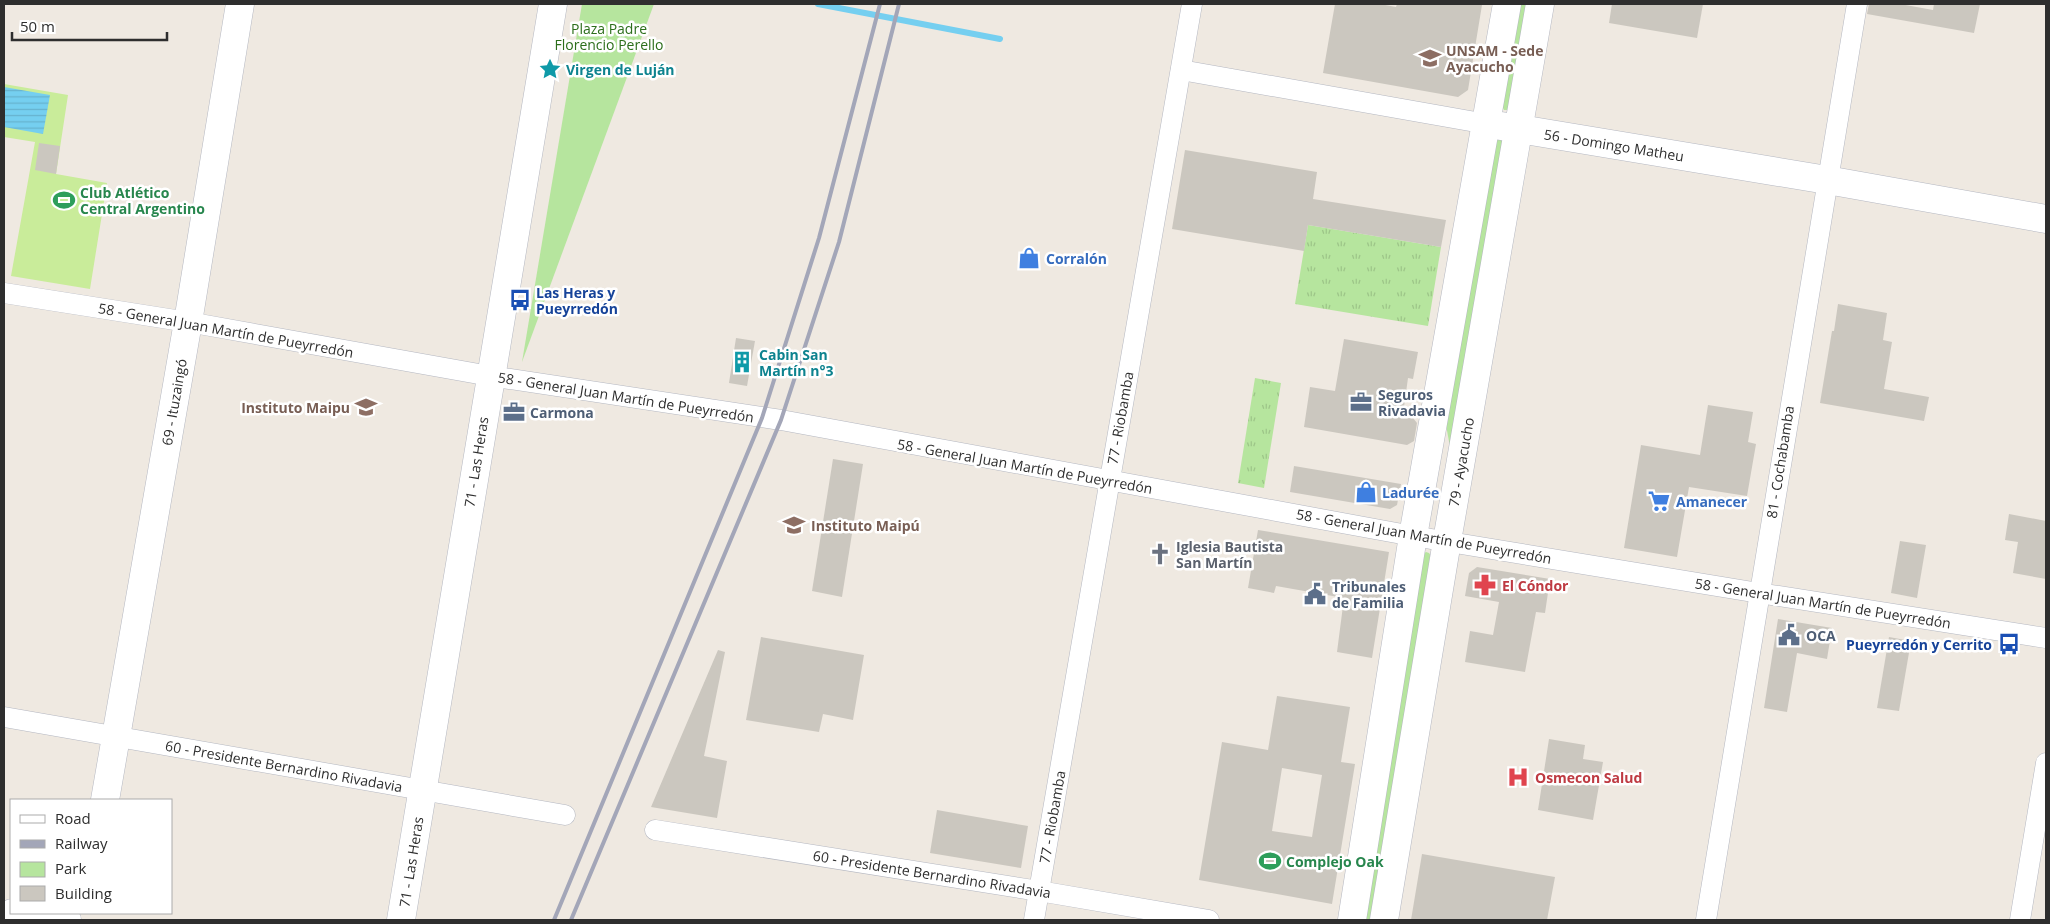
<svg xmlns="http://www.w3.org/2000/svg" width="2050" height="924" font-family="'Open Sans',sans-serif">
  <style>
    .grass { fill: url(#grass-tufts) }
    .park { fill: #b6e59e }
    .pitch { fill: #c9ec9a }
    .water { fill: url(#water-rules) }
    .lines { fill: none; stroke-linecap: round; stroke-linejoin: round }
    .stream { stroke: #75cff0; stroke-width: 6 }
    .building { fill: #cbc7bf; fill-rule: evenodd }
    .street-casing { stroke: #b4b7c1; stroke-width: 21 }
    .secondary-casing { stroke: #b4b7c1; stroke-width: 29 }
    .street { stroke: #fff; stroke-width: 20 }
    .secondary { stroke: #fff; stroke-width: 28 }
    .rail { stroke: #a3a6b8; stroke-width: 4 }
    .labels { text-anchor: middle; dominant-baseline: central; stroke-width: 5; stroke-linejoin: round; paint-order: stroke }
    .park-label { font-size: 14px; fill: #2c6e1b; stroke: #fff }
    .education-label { font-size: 14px; font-weight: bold; fill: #785e54; stroke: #fff; text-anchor: start }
    .culture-label { font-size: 14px; font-weight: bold; fill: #0d838f; stroke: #fff; text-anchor: start }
    .street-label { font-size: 14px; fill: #2e2e2e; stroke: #fff }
    .leisure-label { font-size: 14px; font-weight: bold; fill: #27864d; stroke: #fff; text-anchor: start }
    .shop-label { font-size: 14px; font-weight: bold; fill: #366cbe; stroke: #fff; text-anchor: start }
    .transit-label { font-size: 14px; font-weight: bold; fill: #164399; stroke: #fff; text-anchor: start }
    .service-label { font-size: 14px; font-weight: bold; fill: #4e5e75; stroke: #fff; text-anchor: start }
    .worship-label { font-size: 14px; font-weight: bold; fill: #5b616d; stroke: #fff; text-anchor: start }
    .health-label { font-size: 14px; font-weight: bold; fill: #be3a42; stroke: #fff; text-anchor: start }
  </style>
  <defs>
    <pattern id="grass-tufts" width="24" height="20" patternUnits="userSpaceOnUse" patternTransform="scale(1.25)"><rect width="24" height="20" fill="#b6e59e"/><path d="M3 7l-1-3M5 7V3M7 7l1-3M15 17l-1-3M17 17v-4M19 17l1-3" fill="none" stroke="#9dc588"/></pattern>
    <pattern id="water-rules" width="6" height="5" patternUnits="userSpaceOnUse" patternTransform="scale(1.25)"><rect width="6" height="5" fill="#75cff0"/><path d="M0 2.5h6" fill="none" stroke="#66b2ce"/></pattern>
  </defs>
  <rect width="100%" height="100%" fill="#efe9e1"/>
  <g class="grass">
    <polygon points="1308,225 1441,247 1428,326 1295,304"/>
    <polygon points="1255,378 1281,383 1264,488 1238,483"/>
  </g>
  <g class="park">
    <polygon points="582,4 654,4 522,362"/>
    <polygon points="1519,4 1529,4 1508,110 1504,110 1502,106"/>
    <polygon points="1500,138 1503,139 1450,447 1446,425 1496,141"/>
    <polygon points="1426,552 1429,553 1431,556 1373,920 1364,920 1422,555"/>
  </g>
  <polygon class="pitch" points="4,84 68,95 56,174 107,183 90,289 11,276 35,142 4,137"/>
  <polygon class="water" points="4,87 50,95 43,134 4,127"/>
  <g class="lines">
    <polyline class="stream" points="818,4 1000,39"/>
  </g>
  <g class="building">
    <polygon points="1335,4 1380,4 1396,7 1397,4 1482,5 1468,90 1458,97 1323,73"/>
    <polygon points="1612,4 1703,4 1697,38 1609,23"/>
    <polygon points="1869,4 1900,4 1933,10 1934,4 1980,4 1974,33 1867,14"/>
    <polygon points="39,143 60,146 56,174 35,170"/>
    <polygon points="1185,150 1317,172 1313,199 1446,220 1441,247 1308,225 1304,251 1172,229"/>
    <polygon points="1838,304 1887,313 1883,340 1892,342 1884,389 1929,397 1924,421 1820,403 1832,331 1834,331"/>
    <polygon points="736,338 755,341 747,386 729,383"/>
    <polygon points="1344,339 1418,352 1413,379 1408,378 1404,407 1417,423 1414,441 1407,445 1304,427 1310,387 1335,391"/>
    <polygon points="1708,405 1753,412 1748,442 1756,444 1747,496 1689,487 1677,557 1624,548 1641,445 1700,455"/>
    <polygon points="833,459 863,464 842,597 812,591"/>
    <polygon points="1294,466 1401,484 1397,505 1390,509 1290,492"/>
    <polygon points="2009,514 2046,521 2046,579 2013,573 2018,542 2005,540"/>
    <polygon points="1258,530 1389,552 1372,658 1337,652 1344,598 1276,586 1274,593 1248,588"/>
    <polygon points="1900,541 1926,545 1917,598 1891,593"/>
    <polygon points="1477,567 1550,579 1545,613 1536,612 1525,672 1465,662 1470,631 1493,635 1499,602 1465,596 1469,573"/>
    <polygon points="1778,619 1832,628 1827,659 1797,653 1787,712 1764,708"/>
    <polygon points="761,637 864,655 853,720 823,714 819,732 746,720"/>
    <polygon points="1889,637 1911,641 1899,711 1877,708"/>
    <polygon points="718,650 725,652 704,756 727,761 717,818 651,807"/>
    <path d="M1277,696L1350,707L1341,762L1355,764L1332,904L1199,880L1222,742L1268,750ZM1282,768L1322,775L1312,837L1272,831Z"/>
    <polygon points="1549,739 1585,745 1583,759 1603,762 1593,820 1538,810"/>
    <polygon points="937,810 1028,826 1021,868 930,853"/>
    <polygon points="1422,854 1555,877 1547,920 1411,920"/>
  </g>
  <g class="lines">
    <g class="street-casing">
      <g id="street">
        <polyline points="1181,70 1487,124"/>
        <polyline points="4,293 188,322 490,376 781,420 1413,536 1759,593 2046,638"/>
        <polyline points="4,717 565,815"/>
        <polyline points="655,830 1039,891 1209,920"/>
        <polyline points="1034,920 1192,4"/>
        <polyline points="1706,920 1857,4"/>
        <polyline points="2020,920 2046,763"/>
      </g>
    </g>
    <g class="secondary-casing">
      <g id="secondary">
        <polyline points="1501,126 1827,180 2046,219"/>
        <polyline points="105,800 188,322 240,4"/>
        <polyline points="12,913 67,920"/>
        <polyline points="401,920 553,4"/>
        <polyline points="1352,920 1413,536 1507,4"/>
        <polyline points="1384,920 1447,541 1540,4"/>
      </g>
    </g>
    <use href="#street" class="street"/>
    <use href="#secondary" class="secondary"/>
    <g class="rail">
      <polyline points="554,920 762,418 819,238 880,4"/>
      <polyline points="571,920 781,420 839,242 899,4"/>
    </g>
  </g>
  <defs>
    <g id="university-bare" transform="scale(1.725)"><path d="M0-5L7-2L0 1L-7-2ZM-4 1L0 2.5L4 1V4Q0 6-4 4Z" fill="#8d6e63" stroke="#fff" stroke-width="2.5" paint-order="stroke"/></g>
    <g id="sight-bare" transform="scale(1.725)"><path d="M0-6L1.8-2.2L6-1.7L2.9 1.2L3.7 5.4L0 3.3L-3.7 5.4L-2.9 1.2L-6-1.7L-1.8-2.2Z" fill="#0f9aa8" stroke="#fff" stroke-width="2.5" paint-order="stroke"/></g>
    <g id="stadium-bare" transform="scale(1.725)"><path d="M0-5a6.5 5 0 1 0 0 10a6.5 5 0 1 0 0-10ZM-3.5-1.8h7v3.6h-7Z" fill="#2e9e5b" stroke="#fff" stroke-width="2.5" paint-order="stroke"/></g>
    <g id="shop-bare" transform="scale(1.725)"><path d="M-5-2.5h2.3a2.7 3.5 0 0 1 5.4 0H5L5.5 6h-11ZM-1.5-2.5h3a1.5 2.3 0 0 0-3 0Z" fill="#3f7fe0" stroke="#fff" stroke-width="2.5" paint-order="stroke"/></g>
    <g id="bus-bare" transform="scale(1.725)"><path d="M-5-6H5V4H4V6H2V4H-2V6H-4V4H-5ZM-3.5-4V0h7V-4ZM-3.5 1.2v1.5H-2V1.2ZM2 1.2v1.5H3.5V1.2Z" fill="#1a4fb4" stroke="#fff" stroke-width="2.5" paint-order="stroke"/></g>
    <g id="building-bare" transform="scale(1.725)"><path d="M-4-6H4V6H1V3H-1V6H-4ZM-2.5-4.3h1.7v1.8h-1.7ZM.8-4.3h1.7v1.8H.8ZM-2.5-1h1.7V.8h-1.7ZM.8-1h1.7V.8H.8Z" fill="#0f9aa8" stroke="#fff" stroke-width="2.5" paint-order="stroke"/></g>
    <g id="office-bare" transform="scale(1.725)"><path d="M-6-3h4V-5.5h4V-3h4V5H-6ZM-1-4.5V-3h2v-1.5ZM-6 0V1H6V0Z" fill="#5c6f8a" stroke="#fff" stroke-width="2.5" paint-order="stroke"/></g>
    <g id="school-bare" transform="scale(1.725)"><path d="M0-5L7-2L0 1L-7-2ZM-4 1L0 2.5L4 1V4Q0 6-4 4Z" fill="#8d6e63" stroke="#fff" stroke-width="2.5" paint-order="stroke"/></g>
    <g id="supermarket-bare" transform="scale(1.725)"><path d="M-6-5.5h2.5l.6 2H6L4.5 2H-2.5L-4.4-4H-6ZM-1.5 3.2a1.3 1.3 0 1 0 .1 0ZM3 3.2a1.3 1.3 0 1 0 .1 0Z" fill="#3f7fe0" stroke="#fff" stroke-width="2.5" paint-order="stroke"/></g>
    <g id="church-bare" transform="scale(1.725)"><path d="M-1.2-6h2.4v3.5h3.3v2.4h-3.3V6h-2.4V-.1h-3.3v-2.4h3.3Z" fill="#6b7280" stroke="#fff" stroke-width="2.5" paint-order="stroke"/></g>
    <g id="pharmacy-bare" transform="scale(1.725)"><path d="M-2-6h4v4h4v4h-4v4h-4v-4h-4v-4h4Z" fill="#e0444e" stroke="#fff" stroke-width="2.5" paint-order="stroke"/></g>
    <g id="civic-bare" transform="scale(1.725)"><path d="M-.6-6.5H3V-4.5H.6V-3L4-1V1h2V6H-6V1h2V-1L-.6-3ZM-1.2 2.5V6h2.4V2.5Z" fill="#5c6f8a" stroke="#fff" stroke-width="2.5" paint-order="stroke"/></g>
    <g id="hospital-bare" transform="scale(1.725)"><path d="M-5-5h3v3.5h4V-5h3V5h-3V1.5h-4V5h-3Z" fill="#e0444e" stroke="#fff" stroke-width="2.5" paint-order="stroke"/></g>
  </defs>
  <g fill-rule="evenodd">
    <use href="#university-bare" x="1430" y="58"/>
    <use href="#sight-bare" x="550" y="69"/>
    <use href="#stadium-bare" x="64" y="200"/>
    <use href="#shop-bare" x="1029" y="258"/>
    <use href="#bus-bare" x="520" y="300"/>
    <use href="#building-bare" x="742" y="362"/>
    <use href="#office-bare" x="1361" y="402"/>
    <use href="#school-bare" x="366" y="407"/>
    <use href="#office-bare" x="514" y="412"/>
    <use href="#shop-bare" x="1366" y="492"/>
    <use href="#supermarket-bare" x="1659" y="501"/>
    <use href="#school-bare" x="794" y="525"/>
    <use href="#church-bare" x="1160" y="554"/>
    <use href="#pharmacy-bare" x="1485" y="585"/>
    <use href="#civic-bare" x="1315" y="594"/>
    <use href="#civic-bare" x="1789" y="635"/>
    <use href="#bus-bare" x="2009" y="644"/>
    <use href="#hospital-bare" x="1518" y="777"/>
    <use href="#stadium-bare" x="1270" y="861"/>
  </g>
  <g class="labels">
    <g class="park-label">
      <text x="609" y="28">Plaza Padre<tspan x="609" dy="16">Florencio Perello</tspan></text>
    </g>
    <g class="education-label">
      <text x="1446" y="50">UNSAM - Sede<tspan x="1446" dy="16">Ayacucho</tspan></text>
      <text x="350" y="407" text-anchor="end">Instituto Maipu</text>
      <text x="811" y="525">Instituto Maipú</text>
    </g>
    <g class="culture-label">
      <text x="566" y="69">Virgen de Luján</text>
      <text x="759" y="354">Cabin San<tspan x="759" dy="16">Martín n°3</tspan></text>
    </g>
    <g class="street-label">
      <text transform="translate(1614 145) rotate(9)">56 - Domingo Matheu</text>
      <text transform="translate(226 330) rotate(10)">58 - General Juan Martín de Pueyrredón</text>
      <text transform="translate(626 397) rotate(9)">58 - General Juan Martín de Pueyrredón</text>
      <text transform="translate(174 402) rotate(-80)">69 - Ituzaingó</text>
      <text transform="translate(1120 418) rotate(-80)">77 - Riobamba</text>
      <text transform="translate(476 462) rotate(-81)">71 - Las Heras</text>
      <text transform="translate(1461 462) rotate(-80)">79 - Ayacucho</text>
      <text transform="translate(1780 462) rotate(-81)">81 - Cochabamba</text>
      <text transform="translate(1025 466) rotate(10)">58 - General Juan Martín de Pueyrredón</text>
      <text transform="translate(1424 536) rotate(10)">58 - General Juan Martín de Pueyrredón</text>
      <text transform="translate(1823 603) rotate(9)">58 - General Juan Martín de Pueyrredón</text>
      <text transform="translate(284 766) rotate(10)">60 - Presidente Bernardino Rivadavia</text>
      <text transform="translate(1052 817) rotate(-80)">77 - Riobamba</text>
      <text transform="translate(411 862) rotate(-81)">71 - Las Heras</text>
      <text transform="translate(932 874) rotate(9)">60 - Presidente Bernardino Rivadavia</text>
    </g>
    <g class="leisure-label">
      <text x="80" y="192">Club Atlético<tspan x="80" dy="16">Central Argentino</tspan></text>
      <text x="1286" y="861">Complejo Oak</text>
    </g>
    <g class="shop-label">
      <text x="1046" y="258">Corralón</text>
      <text x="1382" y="492">Ladurée</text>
      <text x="1676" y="501">Amanecer</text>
    </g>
    <g class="transit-label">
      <text x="536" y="292">Las Heras y<tspan x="536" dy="16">Pueyrredón</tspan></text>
      <text x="1992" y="644" text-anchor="end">Pueyrredón y Cerrito</text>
    </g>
    <g class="service-label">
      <text x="1378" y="394">Seguros<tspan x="1378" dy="16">Rivadavia</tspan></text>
      <text x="530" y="412">Carmona</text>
      <text x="1332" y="586">Tribunales<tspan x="1332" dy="16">de Familia</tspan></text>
      <text x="1806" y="635">OCA</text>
    </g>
    <g class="worship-label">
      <text x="1176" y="546">Iglesia Bautista<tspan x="1176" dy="16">San Martín</tspan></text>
    </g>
    <g class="health-label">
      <text x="1502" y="585">El Cóndor</text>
      <text x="1535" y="777">Osmecon Salud</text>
    </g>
  </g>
  <rect width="2050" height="924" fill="none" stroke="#2e2e2e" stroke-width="10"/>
  <rect x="10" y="799" width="162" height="115" fill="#ffffff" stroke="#ababab"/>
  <rect x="20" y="815" width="25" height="8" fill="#ffffff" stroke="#ababab"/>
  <text x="55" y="824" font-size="15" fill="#2e2e2e">Road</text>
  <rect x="20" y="840" width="25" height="8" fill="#a3a6b8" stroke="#ababab"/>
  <text x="55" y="849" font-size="15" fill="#2e2e2e">Railway</text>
  <rect x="20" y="862" width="25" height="15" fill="#b6e59e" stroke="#ababab"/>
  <text x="55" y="874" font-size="15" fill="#2e2e2e">Park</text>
  <rect x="20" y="886" width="25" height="15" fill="#cbc7bf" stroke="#ababab"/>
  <text x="55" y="899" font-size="15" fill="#2e2e2e">Building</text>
  <path d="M12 32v8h155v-8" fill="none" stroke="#2e2e2e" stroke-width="2.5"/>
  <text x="20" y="32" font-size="15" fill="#2e2e2e" stroke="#ffffff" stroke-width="4" paint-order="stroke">50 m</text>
</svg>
